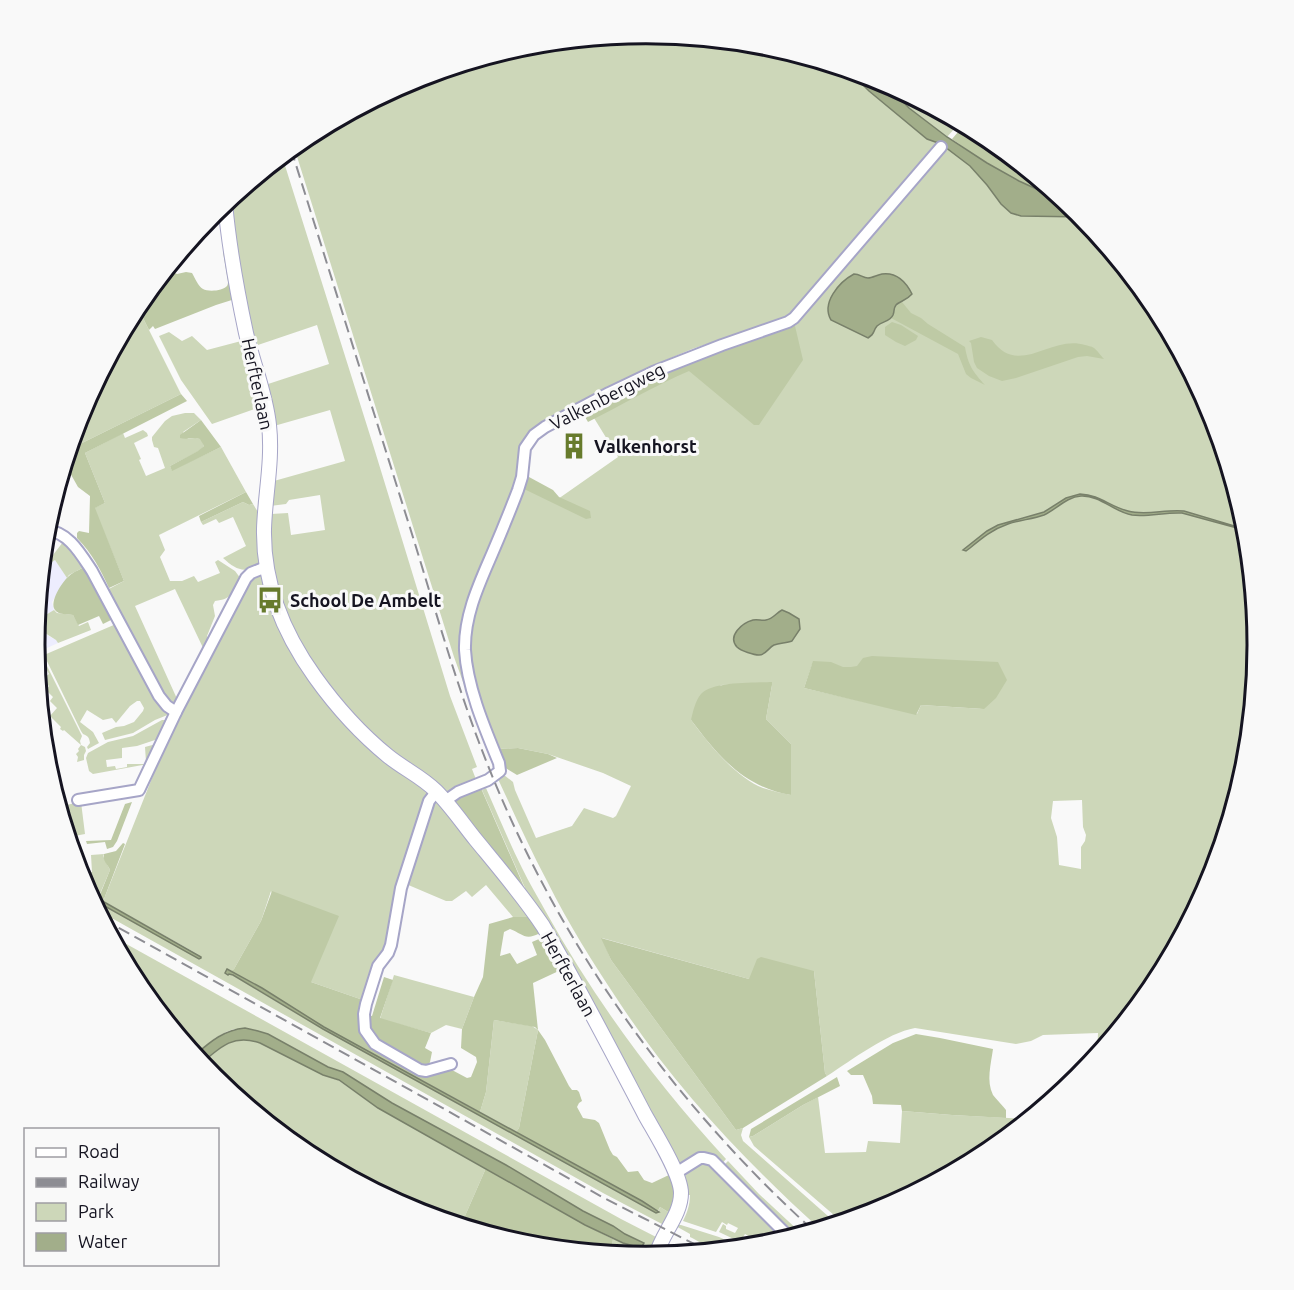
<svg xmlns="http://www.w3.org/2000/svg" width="1294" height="1290" font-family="Ubuntu,sans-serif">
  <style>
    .built { fill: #ededfe }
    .green { fill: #cdd7b9; fill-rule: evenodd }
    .forest { fill: #becaa5 }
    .water { fill: #a2ae8a; stroke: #78806a; stroke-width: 1.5 }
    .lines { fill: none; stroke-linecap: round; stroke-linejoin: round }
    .minor-casing { stroke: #a6a5c7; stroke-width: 14 }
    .tertiary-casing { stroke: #a6a5c7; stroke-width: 16 }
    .minor { stroke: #fff; stroke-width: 10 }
    .tertiary { stroke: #fff; stroke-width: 14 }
    .rail { stroke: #8d8d93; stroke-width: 2; stroke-dasharray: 12 6; stroke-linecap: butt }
    .labels { text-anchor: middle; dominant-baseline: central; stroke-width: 6; stroke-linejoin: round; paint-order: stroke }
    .street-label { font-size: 18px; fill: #151421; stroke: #f9f9f9 }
    .poi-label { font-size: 18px; font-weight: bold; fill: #151421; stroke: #f9f9f9; text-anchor: start }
    .rim { fill: none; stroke: #151421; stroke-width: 3 }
  </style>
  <rect width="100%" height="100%" fill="#f9f9f9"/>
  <polygon class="built" points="55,560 67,578 52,602 54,610 39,620 47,635 56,640 58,643 36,653 35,645 43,568"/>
  <g class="green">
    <polygon points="647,33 767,45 848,70 869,91 927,139 941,144 793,316 783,318 692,349 647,368 557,414 558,418 534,432 463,648 497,763 493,765 454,657 294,147 307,136 413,79 528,45"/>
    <polygon points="882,80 950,116 949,118 955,128 947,137 909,108"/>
    <path d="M951,139L1040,195L1052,189L1080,213L1156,305L1213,411L1247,526L1259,645L1247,765L1212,880L1156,985L1097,1057L1098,1033L1043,1035L1031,1041L1016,1044L915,1028C887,1033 852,1060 827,1076L825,1073L814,971L749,979L602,938L611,960L736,1130L743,1128L741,1135L743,1141L837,1224L820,1229C745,1161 674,1086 619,1002C593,963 568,923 547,881C529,847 514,813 498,779L504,775L513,782L515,790L536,838L572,826L584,808L613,818L616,816L631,786L603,773L548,754L518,748L496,749L482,712L468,655L473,611L522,487L558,499L618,457L594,418L690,367L794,321ZM812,665L984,709L921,705L917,714L804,688ZM771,683L772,685L766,719L791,744V795C782,793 772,791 763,788C735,777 709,744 691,720L721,685ZM1082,800L1083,827L1086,835L1085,841L1081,847V869L1059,865L1057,837L1051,818L1053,801Z"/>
    <polygon points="282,156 374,448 450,696 477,767 472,769 477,782 448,795 414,770 345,710 286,621 268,547 271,514 288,513 291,535 325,530 320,495 289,500 286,504 270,506 274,481 345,461 330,410 274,426 265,385 329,364 317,325 255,346 246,309 229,200"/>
    <polygon points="137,306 181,394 78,445 72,441 82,410"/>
    <polygon points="169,332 182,341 192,336 207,350 245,340 260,407 212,424 181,380 159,336"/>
    <path d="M185,413H194L201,420L183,432L188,439L195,438L201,439L204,446L199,451L170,466L172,470L221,447L246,492L159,535L165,550L160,557L170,581H182L194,576L198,582L220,573L215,562L218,560L235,571L241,579C233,593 232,599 215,601L213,605L215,616L207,636L210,643L205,652L175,589L135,606L178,701L176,705H168L105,591L124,581L94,508L105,503L85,453L123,433L125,438L143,430L147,433L148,436L134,443L141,459L139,460L146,476L165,468L158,448L154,447L152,440V437L165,421L172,416Z"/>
    <path d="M243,502L249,505L253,504L261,517L260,564C245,574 236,570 223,558L246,546L233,517L219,523L216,519L203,525L201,522Z"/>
    <polygon points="63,542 86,566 69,575 67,578 55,560 43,568 43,563 53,555"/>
    <polygon points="261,575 265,580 292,652 429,793 385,951 363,1000 311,982 271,891 261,921 234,969 231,971 228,969 229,973 323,1029 656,1213 658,1212 660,1207 670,1213 668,1218 662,1224 603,1193 99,911 92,899 201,956 90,894 80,873 92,872 91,855 104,854 103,856 110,870 99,896 104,899 162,753 177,719 248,583 252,578"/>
    <polygon points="54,610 57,613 73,615 79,626 88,622 91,630 58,643 56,640 45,633 39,619"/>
    <path d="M116,624L170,714L155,720L133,733L105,740L102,733L116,727L124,726L134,722L143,711L144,708L140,701H137L130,706L116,723L112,718L103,720L87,710L80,722L93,732L99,743L88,749L87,747L90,743C89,737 88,736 83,734L81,731L44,655Z"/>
    <polygon points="45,662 82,736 80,741 81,745 85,747 86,751 84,755 84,760 77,762 78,757 76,754 79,751 78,749 81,745 64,730 63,731 60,729 61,727 50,716 57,708 50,701 53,697 46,690 49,686 42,679 49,674 43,663"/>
    <polygon points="162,720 167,720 161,738 137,746 122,748 122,758 106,760 107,767 115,766 116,769 127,767 127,764 144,764 146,762 145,747 156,744 148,764 93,774 89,771 86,758 88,753 108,742 133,736"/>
    <path d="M486,788C498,815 509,842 522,868C529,883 538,897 546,912C596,1002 657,1084 726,1159L721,1165L715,1159L677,1163L524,895L525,888L482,790Z"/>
    <polygon points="435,798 531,917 513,917 486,885 472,897 466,891 452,901 446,901 406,884"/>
    <polygon points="81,802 85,834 69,837 61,806"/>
    <path d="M112,936L621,1219L658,1238C647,1256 634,1256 615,1254L612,1247L613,1239L641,1248L644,1243L625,1234L613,1226L583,1211L506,1165L392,1103L343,1073L328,1067L268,1034L250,1029H234L226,1032L215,1038L195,1055L138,985Z"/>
    <polygon points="394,975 474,997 462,1029 446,1025 431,1033 380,1019"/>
    <polygon points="494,1020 532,1026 538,1030 519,1128 516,1132 480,1112 486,1092"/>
    <polygon points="238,1039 250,1039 260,1043 323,1075 338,1080 378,1108 486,1168 461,1225 412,1210 307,1154 214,1078 202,1063 223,1046"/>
    <polygon points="818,1097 825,1153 866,1152 868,1141 900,1143 902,1111 952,1115 1029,1119 987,1154 881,1211 842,1222 754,1146 749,1137 753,1136 803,1105"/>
    <polygon points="728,1161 759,1194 802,1234 793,1237 722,1167"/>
    <path d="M701,1163L709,1164L787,1239L765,1245L745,1234L740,1242L719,1232L723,1224L726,1226V1229L735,1233L738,1228L728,1223L727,1225L722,1222L716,1232L683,1221C687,1213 690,1205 690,1195H685C684,1175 682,1172 701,1163Z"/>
    <path d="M674,1225H681L719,1237L741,1247L742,1246L746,1247C737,1248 725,1252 716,1250C710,1248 696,1240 690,1237V1234Z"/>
  </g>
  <g class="forest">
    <path d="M965,124L987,136L1055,192C1035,198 970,152 952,139Z"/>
    <path d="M226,251L235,299L216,305L155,329L153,326L149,330L137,306L168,269L177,274L186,272L192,273C195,278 198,286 203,289C208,292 223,291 227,286C228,284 228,283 228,281L223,252Z"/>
    <path d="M902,302L911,313L921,318L928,324L965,347C968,365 973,372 985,385L971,378L966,374L958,354L891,318L895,306Z"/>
    <path d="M795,321V326L803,360L759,425H754L689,371C654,386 622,405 588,422L581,410L680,363Z"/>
    <polygon points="892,322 901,325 918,336 916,340 905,346 896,342 885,335 885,327"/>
    <path d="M981,337L992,340C1019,378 1051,334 1085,345C1088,346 1091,346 1094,348C1097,350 1101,356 1104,359L1087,356L1078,357L1016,378L1002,381L989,376L977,368L974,362L971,343L969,341Z"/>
    <path d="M181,394L187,401L85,453L105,503L95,508L124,581L109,588C100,569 92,553 77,538V533L79,531L89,533L90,496L78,487L65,464L72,441L78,445Z"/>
    <path d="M201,420L221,447L172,471L170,466L198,451L204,446L200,439C194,437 187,440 180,438V435Z"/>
    <polygon points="529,477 553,490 559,497 590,511 591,518 586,519 522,488"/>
    <polygon points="246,492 253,504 249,505 243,502 201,522 199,516"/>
    <path d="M86,566L113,619L103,624L99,616L78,625L73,615C68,614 58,615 55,610C49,602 62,582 69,576C73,572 81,569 86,566Z"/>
    <polygon points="872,656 998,662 1007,680 996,698 984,709 921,705 916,715 804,688 813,661 831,662 843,667 851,667 857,666 863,658"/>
    <path d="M772,682V685L766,719L791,744V795C744,787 719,757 691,720C693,712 695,701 701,694C713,681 754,683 772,682Z"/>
    <polygon points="518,748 548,754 557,758 517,775 504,767 496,749"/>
    <polygon points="480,786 525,889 524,895 452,801"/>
    <polygon points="132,802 117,841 113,847 107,849 105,842 87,844 86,841 111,840 125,804"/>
    <path d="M123,843L125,844L104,899L99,897L110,870C108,864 102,861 104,854L116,851Z"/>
    <path d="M272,891L339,916L311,982L363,1000L364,1034L425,1075L452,1070L467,1078L471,1077L477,1062L476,1057L461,1048L462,1029L474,997L483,977L489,924L513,917H531L540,933C525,941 523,934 510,929L504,932L500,956L510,953L517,964L537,955L532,942L546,936L563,969L533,983L538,1030L545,1040L569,1086L572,1090H577L579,1092L582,1101L579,1103L577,1107L583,1118L595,1120L599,1123L610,1150L613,1155L617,1157L628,1172L638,1171L644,1180L652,1183L671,1174L676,1193L670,1213L660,1207L658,1211L516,1132L519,1128L538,1030L535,1027L494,1020L486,1092L480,1112L324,1027L231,971L234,969L261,921Z"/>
    <polygon points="601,938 749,979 757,959 761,957 814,971 825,1073 827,1076 743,1128 736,1130 611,960"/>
    <polygon points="384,977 393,980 380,1018 431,1033 425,1048 432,1052 430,1062 428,1066 422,1067 376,1041 369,1032 369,1016 372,1016"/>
    <path d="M916,1034L940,1038L993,1049C991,1064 986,1081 993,1095C997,1100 1002,1105 1006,1110V1118L952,1115L902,1111L901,1105L873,1104L872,1096L863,1075H851L847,1071L893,1043Z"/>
    <polygon points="837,1077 840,1086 803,1105 753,1136 749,1137 751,1129"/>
    <polygon points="486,1168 585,1225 613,1239 612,1247 615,1254 527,1245 461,1225"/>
  </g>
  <g class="water">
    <polygon points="848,70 882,80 909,108 947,137 987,163 1019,181 1043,192 1060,196 1084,217 1021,216 1011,213 1001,204 987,185 970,166 941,144 927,139 869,91"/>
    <path d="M854,274C860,274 863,278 868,278C872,278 877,275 882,274C897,272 906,282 912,294C906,301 900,301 896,305C893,309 895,310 893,315C890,322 882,321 877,326C872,332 876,333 868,338L831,320C821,303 839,282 854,274Z"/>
    <path d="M1080,494C1101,495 1108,506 1128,511C1146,516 1165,509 1184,511L1248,530V531L1182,513C1165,512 1149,517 1132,515C1114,512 1100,495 1081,496C1066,497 1057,509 1044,515C1033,519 1020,520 1008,524C993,529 982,538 970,548L966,551L963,550L987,531L998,525L1044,512L1066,498Z"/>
    <path d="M782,610L789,613L799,619L800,629L792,641C787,643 780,643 774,645C769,647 766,655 759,655C754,655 741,651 737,647C727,636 742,623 753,620C758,619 762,621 766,620C773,619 776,613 782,610Z"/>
    <polygon points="90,894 201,957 201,958 199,959 92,899"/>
    <polygon points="227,969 262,988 324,1027 642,1201 659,1212 656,1213 323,1029 233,975 229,974 228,975 225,973"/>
    <path d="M245,1028L258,1031L268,1034L328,1067L343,1072L392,1103L506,1165L583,1211L613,1226L625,1234L644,1243L641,1248L623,1243L585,1225L378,1108L339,1080L323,1075L260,1043C234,1034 221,1046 202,1063L195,1055C211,1041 224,1030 245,1028Z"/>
  </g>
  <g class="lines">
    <g class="minor-casing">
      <g id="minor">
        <path d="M46,531C67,529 82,556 92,571L159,696L167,706L176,712"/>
        <polyline points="436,792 429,801 401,888 391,945 388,953 378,966 366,1004 364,1014 365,1030 375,1044 420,1070 426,1071 451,1064"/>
        <polyline points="78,800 139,790 176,712 246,578 251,573 266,567"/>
        <path d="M445,801L458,792L488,780L500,771L499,763C485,729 467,687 465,650C464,616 479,584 492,554C501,533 510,511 518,490L522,477L525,448L534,435L545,427L609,393L653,372L722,345L788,322L794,318L941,147"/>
        <polyline points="676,1173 700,1158 704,1158 712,1160 790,1238"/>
        <polyline points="643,1257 656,1255"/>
      </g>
    </g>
    <g class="tertiary-casing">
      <path id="tertiary" d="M225,203C229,246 237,291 246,333C253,364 266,394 269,425C273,460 265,495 264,529C263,583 284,634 315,677C335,705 361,734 388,756C404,769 422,777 436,791C451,806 463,824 476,840C499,868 523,896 543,926C579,988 612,1052 645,1115C655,1133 681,1174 681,1193C681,1216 661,1234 656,1256"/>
    </g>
    <use href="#minor" class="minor"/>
    <use href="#tertiary" class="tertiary"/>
    <g class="rail">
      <path d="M291,149C329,270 367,391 405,512C430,590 451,669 480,745C550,931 667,1098 814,1231"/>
      <polyline points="103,919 604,1198 708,1251"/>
    </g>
  </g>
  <defs>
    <g id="building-bare" transform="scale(2.07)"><path d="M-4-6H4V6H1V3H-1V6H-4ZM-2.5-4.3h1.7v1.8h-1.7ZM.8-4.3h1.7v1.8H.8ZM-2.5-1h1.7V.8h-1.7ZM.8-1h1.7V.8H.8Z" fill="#677b2c" stroke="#f9f9f9" stroke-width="2.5" paint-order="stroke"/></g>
    <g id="bus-bare" transform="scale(2.07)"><path d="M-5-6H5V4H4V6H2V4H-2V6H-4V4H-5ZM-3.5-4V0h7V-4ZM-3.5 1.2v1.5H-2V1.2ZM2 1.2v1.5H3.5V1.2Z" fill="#677b2c" stroke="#f9f9f9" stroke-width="2.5" paint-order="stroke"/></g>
  </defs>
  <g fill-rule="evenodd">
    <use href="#building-bare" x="574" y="446"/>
    <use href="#bus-bare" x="270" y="600"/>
  </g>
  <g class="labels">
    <g class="street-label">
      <text transform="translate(258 384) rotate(78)">Herfterlaan</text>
      <text transform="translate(607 396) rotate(-27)">Valkenbergweg</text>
      <text transform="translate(569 974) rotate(61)">Herfterlaan</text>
    </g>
    <g class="poi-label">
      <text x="594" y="446">Valkenhorst</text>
      <text x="290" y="600">School De Ambelt</text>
    </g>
  </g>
  <path d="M0 0H1294V1290H0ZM45 645a601 601 0 1 1 1202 0a601 601 0 1 1-1202 0Z" fill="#f9f9f9" fill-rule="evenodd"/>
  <path class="rim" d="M45 645a601 601 0 1 1 1202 0a601 601 0 1 1-1202 0Z"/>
  <rect x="24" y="1128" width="195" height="138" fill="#f9f9f9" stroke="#9e9da3" stroke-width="1.5"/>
  <rect x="36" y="1148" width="30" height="9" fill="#ffffff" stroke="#9e9da3" stroke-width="1.5"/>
  <text x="78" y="1158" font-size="18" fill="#151421">Road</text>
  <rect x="36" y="1178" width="30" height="9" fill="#8d8d93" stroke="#9e9da3" stroke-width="1.5"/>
  <text x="78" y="1188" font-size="18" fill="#151421">Railway</text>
  <rect x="36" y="1203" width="30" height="18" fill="#cdd7b9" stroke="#9e9da3" stroke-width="1.5"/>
  <text x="78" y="1218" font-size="18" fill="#151421">Park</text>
  <rect x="36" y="1233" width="30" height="18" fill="#a2ae8a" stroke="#9e9da3" stroke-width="1.5"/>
  <text x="78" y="1248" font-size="18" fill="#151421">Water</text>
</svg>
